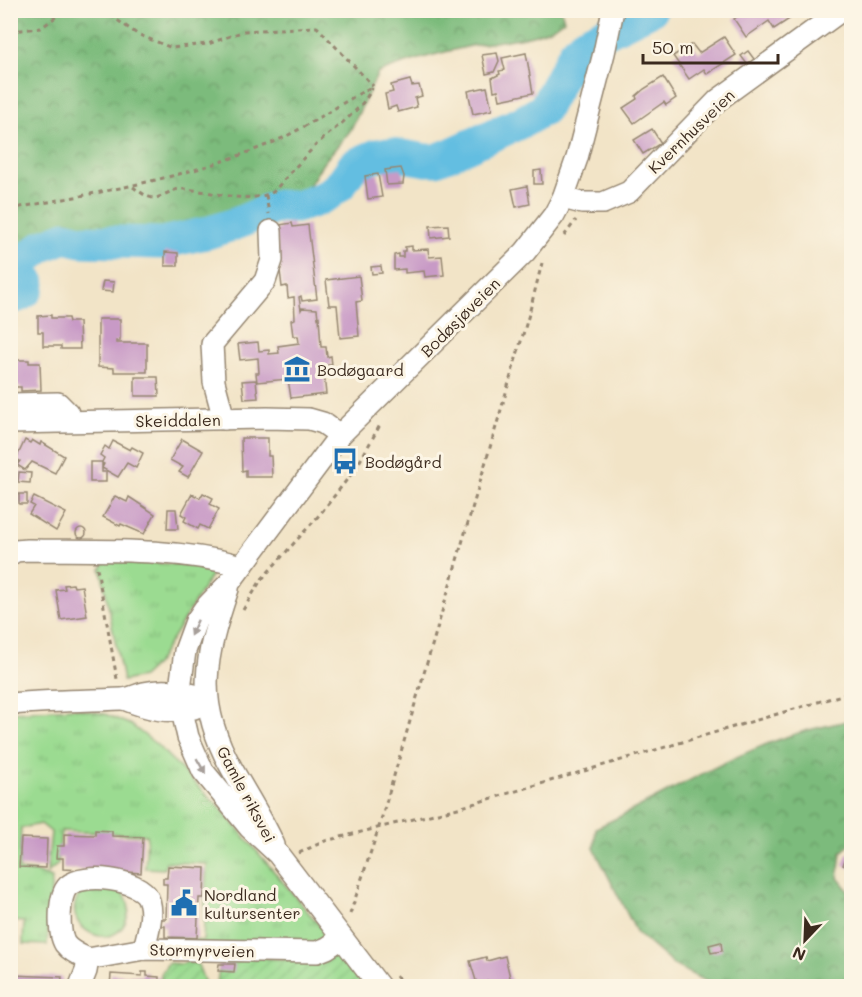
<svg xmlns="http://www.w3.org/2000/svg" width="862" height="997" font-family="Mali,sans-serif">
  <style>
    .grass { fill: url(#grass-tufts); stroke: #6b8258; stroke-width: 1.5 }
    .forest { fill: url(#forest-crowns); stroke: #5c724c; stroke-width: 1.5 }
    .garden { fill: url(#garden-furrows); stroke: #6b8258; stroke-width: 1.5 }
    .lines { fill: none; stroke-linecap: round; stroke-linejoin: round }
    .river { stroke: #63bee1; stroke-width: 33 }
    .building { fill: #c89ac6 }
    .minor-casing { stroke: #968772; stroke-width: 24 }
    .path { stroke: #968772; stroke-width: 3; stroke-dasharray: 4.5 4.5; stroke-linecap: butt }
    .minor { stroke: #fff; stroke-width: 21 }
    .oneway { fill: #a79f9a }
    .labels { text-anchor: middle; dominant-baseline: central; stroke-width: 6; stroke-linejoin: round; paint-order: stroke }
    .street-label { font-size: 16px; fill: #3b2a1e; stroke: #fcf5e5 }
    .poi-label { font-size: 16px; fill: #3b2a1e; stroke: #fcf5e5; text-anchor: start }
  </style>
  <defs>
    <pattern id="grass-tufts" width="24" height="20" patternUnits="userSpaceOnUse" patternTransform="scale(1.5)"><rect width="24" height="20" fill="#9bdb91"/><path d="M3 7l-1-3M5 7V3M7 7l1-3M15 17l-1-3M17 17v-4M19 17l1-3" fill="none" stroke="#86bc7d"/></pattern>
    <pattern id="forest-crowns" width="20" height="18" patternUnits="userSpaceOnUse" patternTransform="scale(1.5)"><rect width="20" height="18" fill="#7cbb7b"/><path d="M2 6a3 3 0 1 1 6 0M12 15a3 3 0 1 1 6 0" fill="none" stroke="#679864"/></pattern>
    <pattern id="garden-furrows" width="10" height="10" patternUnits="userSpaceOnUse" patternTransform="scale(1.5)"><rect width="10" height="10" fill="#9bdb91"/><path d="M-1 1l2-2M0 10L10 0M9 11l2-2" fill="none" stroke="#86bc7d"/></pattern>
  </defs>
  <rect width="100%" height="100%" fill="#fcf5e5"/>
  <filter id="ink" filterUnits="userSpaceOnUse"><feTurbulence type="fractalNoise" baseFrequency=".0167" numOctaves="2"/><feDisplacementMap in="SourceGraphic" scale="12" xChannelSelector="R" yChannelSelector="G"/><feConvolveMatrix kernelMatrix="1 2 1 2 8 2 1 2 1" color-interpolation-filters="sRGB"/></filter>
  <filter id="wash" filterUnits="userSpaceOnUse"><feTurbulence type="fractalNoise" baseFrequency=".008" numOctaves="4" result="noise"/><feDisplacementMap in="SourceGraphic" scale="24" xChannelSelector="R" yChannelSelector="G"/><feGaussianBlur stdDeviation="1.35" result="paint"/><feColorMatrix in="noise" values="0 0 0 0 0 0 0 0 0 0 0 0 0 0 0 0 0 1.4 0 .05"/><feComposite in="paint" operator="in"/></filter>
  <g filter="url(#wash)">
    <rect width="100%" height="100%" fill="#f2e4c7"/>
    <g class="grass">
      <polygon points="105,561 217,566 157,663 142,677 123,681 101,569"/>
      <polygon points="74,708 105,714 131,725 156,744 223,811 330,938 317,948 166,946 165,937 203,941 207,864 166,862 164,869 145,868 147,835 61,831 58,864 47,873 51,832 41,824 21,828 19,870 35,872 52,878 47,945 23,944 24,922 11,921 11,712"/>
      <path d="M89,885L122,891C128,899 131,908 127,918C113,961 45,919 89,885Z"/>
    </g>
    <g class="forest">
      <path d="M11,10H561L564,20C543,39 498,40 471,46C439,53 408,61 378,73L350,131L323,163L296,207L278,206L155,241L75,244L36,258L19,278L11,285Z"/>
      <path d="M851,720V844L841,852L838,878L851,894V970L844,986H729L705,981L674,965L637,933L594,848L596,828C661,798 721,759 789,736C809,729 831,725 851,720Z"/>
    </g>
    <g class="garden">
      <polygon points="337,954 366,986 220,986 217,983 221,956 319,961"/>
      <polygon points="187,961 198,965 206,986 161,986 161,974 168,963 182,964"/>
    </g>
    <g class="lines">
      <path class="river" d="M10,298C19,297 29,292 29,283L16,267L43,246L65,237L81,241L161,243L207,233L238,223L278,206L296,207L315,201L329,194L340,185L354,165L377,155L391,154L426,160H436L451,154L524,121L544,109L575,51L584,43L651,10"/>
    </g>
    <g id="blocks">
      <g class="building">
        <polygon points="747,10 790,10 794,16 774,29 769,21 746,37 734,19"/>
        <polygon points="724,37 736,55 707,74 704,69 689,79 673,56 692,44 699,53"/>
        <polygon points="748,51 754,59 747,64 741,56"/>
        <polygon points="497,53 499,61 494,72 486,74 482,55"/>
        <polygon points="526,53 533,93 500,100 498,90 494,91 492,78 500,74 499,71 505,70 502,58"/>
        <polygon points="663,77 676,98 666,105 664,102 634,123 623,108 637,99 636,96 644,89"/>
        <polygon points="410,80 412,86 419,85 422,96 415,98 417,107 398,112 396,106 388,109 385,94 393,92 391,85"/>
        <polygon points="487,87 492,110 473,114 468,91"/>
        <polygon points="652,129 661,143 643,154 634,140"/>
        <polygon points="401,168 404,176 403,184 387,185 385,170"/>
        <polygon points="541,170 542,184 534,184 534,171"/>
        <polygon points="378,174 382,197 368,199 365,176"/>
        <polygon points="527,186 530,204 516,207 512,189"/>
        <polygon points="292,223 293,227 308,225 317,299 302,301 301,296 299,297 301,310 302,308 317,309 318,318 319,317 321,347 326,347 327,357 331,356 332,365 328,365 329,374 324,375 326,394 291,398 288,379 257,382 256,373 259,373 258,358 240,360 238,344 258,342 259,351 269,350 269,354 279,353 278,346 299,343 298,336 293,336 291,320 295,319 294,297 288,298 287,286 282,287 275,230 280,229 279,225"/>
        <polygon points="448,225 449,236 431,238 430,226"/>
        <polygon points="412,246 412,250 428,249 429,257 442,256 444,275 425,277 424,271 405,273 405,269 394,270 394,255 399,254 399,257 403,257 403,251 405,251 405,247"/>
        <polygon points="165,252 178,253 178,266 165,266"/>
        <polygon points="381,266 382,273 372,274 371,267"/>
        <polygon points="359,276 362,301 356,302 359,336 340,338 337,305 329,305 326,280"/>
        <polygon points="103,281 114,282 113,292 101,291"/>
        <polygon points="51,315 51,318 68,318 69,322 79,322 80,349 61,349 61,346 43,346 43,332 38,332 38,316"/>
        <polygon points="98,319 120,319 120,341 116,341 116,343 147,343 147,372 114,372 114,368 98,367"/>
        <polygon points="10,360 29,360 29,363 40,363 41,390 21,391 21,387 10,387"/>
        <polygon points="135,377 158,377 159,396 135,396"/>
        <polygon points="256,380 258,398 244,399 242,381"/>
        <polygon points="241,438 268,438 268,456 271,456 272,477 246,477 246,470 242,471"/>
        <polygon points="182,439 203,451 188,477 179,472 183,467 170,460"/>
        <polygon points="25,440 30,443 32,440 40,445 41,442 64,456 55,473 32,462 25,470 17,465 20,461 16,459"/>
        <polygon points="113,441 130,450 132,447 143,453 136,468 127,463 118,477 102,468 104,464 102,463 102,472 106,472 106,482 90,482 90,462 102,462 104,458 100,455 105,446 109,449"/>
        <polygon points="19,472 31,473 30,483 18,482"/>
        <polygon points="203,493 213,498 210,504 219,509 208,529 200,525 198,529 184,521 186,517 181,514 192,494 200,498"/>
        <rect x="19" y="494" width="8" height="10"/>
        <polygon points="115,496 127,502 129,497 155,514 144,534 121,524 120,526 103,517"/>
        <polygon points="34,497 66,513 56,531 29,514 34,506 30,504"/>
        <polygon points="168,509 176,509 178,529 167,529"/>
        <circle cx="81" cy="533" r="5"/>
        <polygon points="73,584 74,587 82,586 87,616 61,620 56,590 65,589 64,585"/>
        <polygon points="95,830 112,831 112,836 143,837 141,873 129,872 129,876 123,872 63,869 63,858 56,858 57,846 64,846 64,834 95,835"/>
        <polygon points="21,838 47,839 46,868 19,867"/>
        <polygon points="847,854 852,855 852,869 843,865"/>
        <polygon points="168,866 205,868 204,898 199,898 197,938 165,937 165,926 161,926 161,919 166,919 167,884 163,884 163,878 167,878"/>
        <polygon points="721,942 722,951 711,953 709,945"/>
        <polygon points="505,956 512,986 490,985 489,981 477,984 470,961 486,957 487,961"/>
        <polygon points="219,964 235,964 234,972 218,971"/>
        <polygon points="142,972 147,972 147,976 159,977 159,986 110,986 111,974 142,976"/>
        <polygon points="10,975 62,977 61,986 10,986"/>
      </g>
    </g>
  </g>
  <g filter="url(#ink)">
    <use href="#blocks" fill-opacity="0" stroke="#968772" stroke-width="1.5"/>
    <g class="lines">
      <g class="minor-casing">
        <g id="minor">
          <polyline points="563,198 582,203 603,203 629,192 718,100 842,10"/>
          <polyline points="10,404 58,403 68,413 68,421"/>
          <polyline points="224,419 214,382 212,344 265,281 272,260 271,231"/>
          <polyline points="10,423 267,418 309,419 323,423 340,435"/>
          <path d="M10,555L15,551L28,550C99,551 173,547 242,566"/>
          <path d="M228,589C205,657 194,702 232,769C246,794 262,818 274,845"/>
          <path d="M124,699C148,709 169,714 194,708"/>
          <path d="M10,704C48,700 84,701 122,699C129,699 136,695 144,693C160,689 178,691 194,695"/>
          <path d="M88,959C80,955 71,952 65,944C58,933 58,896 68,886C83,872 140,879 148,898C155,914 147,934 144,949"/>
          <polyline points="80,986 86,971 88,959 144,949 317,952 327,948 342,938"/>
          <polyline points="379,986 278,854 250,828 203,771 188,737 182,711 181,681 185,651 196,621 204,609 230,582 340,435 525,252 554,215 563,198 577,158 604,53 613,10"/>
        </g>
      </g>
      <g class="path">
        <polyline points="103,10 137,34 172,48 208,44 244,31 317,27 373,86"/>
        <polyline points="10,31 41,28 65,10"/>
        <path d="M133,187C139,191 147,198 154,198C162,198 171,189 180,189C210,189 244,206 273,192C288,176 302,159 317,144C336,126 360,113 372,88"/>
        <polyline points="266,195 269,214"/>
        <path d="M10,209C96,193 183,179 264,146C301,132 337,105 373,86"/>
        <polyline points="564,236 576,220"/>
        <polyline points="97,568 117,679"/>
        <polyline points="243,610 261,580 321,513 356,468 380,425"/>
        <polyline points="299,853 325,841 462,807 852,692"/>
        <polyline points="350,914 379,827 529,314 542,263"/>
        <polyline points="396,976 404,986"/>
      </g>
      <use href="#minor" class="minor"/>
    </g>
    <defs><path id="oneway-solid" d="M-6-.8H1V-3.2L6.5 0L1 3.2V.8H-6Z" transform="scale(1.5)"/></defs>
    <g class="oneway">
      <use href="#oneway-solid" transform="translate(194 628) rotate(115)"/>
      <use href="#oneway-solid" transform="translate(201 766) rotate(60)"/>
    </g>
  </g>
  <defs>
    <g id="museum-bare" transform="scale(2.07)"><path d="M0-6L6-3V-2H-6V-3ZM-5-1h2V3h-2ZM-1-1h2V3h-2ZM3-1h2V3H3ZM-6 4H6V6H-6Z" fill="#1f6fb2" stroke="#fcf5e5" stroke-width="2.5" paint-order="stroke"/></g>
    <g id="bus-bare" transform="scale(2.07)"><path d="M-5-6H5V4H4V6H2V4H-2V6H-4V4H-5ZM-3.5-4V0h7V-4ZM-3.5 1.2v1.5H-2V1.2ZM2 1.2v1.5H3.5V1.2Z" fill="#1f6fb2" stroke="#fcf5e5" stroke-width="2.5" paint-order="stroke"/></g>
    <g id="civic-bare" transform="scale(2.07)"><path d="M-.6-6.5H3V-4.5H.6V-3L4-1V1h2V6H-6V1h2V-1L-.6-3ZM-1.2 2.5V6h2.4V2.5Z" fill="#1f6fb2" stroke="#fcf5e5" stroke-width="2.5" paint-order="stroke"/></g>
  </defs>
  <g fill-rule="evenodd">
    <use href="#museum-bare" x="297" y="369"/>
    <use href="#bus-bare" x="345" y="461"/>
    <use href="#civic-bare" x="184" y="903"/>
  </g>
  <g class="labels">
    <g class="street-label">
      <text transform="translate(691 131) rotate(-44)">Kvernhusveien</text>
      <text transform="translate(460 317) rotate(-45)">Bodøsjøveien</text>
      <text transform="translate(178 420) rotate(-1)">Skeiddalen</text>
      <text transform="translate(247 794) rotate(62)">Gamle riksvei</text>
      <text transform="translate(202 950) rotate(1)">Stormyrveien</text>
    </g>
    <g class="poi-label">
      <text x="317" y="369">Bodøgaard</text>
      <text x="365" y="461">Bodøgård</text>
      <text x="204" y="894">Nordland<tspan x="204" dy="18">kultursenter</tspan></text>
    </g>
  </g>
  <rect width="862" height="997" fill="none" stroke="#fcf5e5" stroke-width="36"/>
  <g transform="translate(805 940) rotate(203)" stroke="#fcf5e5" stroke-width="4.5" paint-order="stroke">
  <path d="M0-4.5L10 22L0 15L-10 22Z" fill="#3b2a1e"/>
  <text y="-9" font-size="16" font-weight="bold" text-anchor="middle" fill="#3b2a1e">N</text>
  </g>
  <path d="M643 54v9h135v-9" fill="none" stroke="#3b2a1e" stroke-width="3"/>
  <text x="652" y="54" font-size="18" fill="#3b2a1e" stroke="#fcf5e5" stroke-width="4.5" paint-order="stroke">50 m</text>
</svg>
